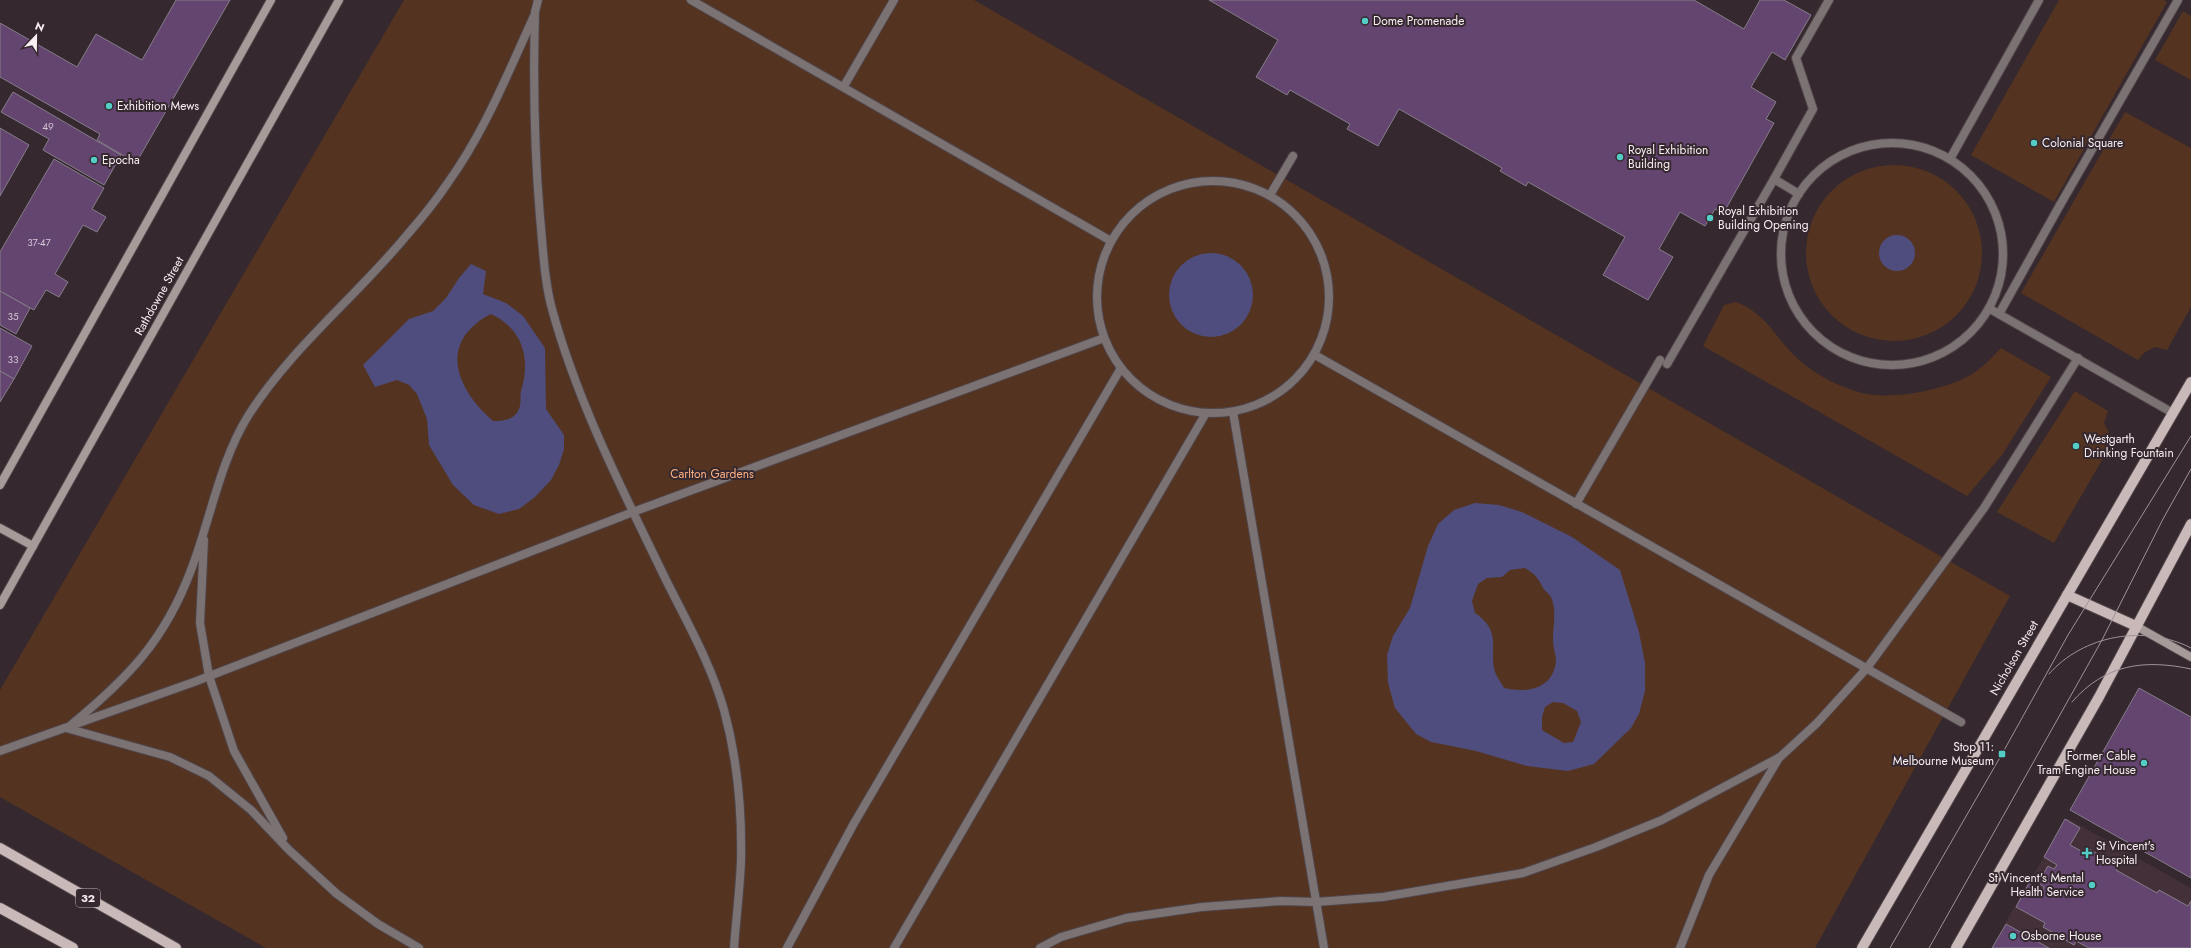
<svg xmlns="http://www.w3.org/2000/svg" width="2191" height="948" font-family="Jost,sans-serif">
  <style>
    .built { fill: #433039 }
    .green { fill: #543420 }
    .water { fill: #4f4d7e; fill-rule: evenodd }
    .building { fill: #644570; stroke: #857d89 }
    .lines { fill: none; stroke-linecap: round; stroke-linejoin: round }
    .lane-casing { stroke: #504449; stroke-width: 10 }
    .street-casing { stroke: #504449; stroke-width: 10 }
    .secondary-casing { stroke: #504449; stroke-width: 10 }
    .primary-casing { stroke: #504449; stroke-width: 12 }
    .lane { stroke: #7b7373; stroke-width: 8 }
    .street { stroke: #7b7373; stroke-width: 8 }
    .secondary { stroke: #a79b9a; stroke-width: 8 }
    .primary { stroke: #c9b9b9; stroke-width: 10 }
    .tram { stroke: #9e9398; stroke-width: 1 }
    .poi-dot { fill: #54cdc7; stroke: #35282e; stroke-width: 1.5 }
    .labels { text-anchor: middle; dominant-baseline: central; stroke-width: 4; stroke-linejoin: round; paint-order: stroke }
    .number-label { font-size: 10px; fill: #d2c4d2 }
    .shield { fill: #35282e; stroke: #bdb3b7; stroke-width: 1 }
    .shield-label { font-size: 11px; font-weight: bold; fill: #f7eef2 }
    .poi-label { font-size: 12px; fill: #f7eef2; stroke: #35282e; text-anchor: start }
    .street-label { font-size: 12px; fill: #f7eef2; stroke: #35282e }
    .park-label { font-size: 12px; fill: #feb082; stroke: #35282e }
  </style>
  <rect width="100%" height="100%" fill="#35282e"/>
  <polygon class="built" points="2067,818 2191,888 2191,948 2049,948 2005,923"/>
  <g class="green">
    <polygon points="404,0 974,0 2010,596 1815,948 266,948 0,797 0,690"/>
    <polygon points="2059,0 2164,0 2167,2 2054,202 1971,155"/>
    <polygon points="2183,11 2191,16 2191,80 2155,60"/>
    <polygon points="2125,112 2191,148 2191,307 2167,350 2155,347 2145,352 2138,360 2021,293"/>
    <circle cx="1894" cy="253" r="88"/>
    <path d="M1736,302C1768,314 1776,340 1800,361C1818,376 1840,387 1862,393C1890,400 1937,391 1963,379C1978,372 1990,360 2001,348L2051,377L2002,455L1967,496L1703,346L1724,305Z"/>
    <polygon points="2075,391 2108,411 2104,423 2113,441 2054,543 1997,512"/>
  </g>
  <g class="water">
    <circle cx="1897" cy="253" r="18"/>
    <circle cx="1211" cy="295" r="42"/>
    <path d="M471,264L486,271L483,294L506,303L523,316L545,348L546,409L564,435V449L559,465L551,480L535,497L519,509L499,514L474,505L453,485L429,445L427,419L417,394L409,385L397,380L375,387L363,365L409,319L433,311L446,298L459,278ZM491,314C523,329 531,359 521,391C520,396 521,401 520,406C516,420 505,421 493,421C456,389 437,342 491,314Z"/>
    <path d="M1475,503L1499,505L1522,512L1572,537L1620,570L1639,632L1645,663V691L1639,714L1631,728L1594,764L1568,771L1527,766L1476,751L1431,742L1416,734L1395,708L1388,683L1387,655L1393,636L1410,608L1428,546L1438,524L1454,510ZM1525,568C1535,574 1538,578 1543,588C1545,591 1549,594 1551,597C1557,611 1553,625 1553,640C1553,647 1556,655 1556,661C1553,690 1526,693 1504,688C1501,682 1495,675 1494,668C1490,644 1501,631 1475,613L1472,601L1478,584L1487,578L1502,577L1510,570ZM1553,702L1563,703L1577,711L1581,722L1573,742L1564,743L1542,730V717L1545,707Z"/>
  </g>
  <g class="building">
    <polygon points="176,0 230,0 136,163 97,140 100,134 0,77 0,23 77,67 96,34 142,60"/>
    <polygon points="1209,0 1694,0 1744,29 1760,0 1784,0 1811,15 1785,60 1772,52 1751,87 1776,102 1766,119 1774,123 1723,214 1715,209 1705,226 1680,212 1659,249 1673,257 1648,300 1603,275 1625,237 1528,182 1526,186 1500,171 1502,168 1399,109 1378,146 1347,129 1350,124 1290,90 1287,95 1256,77 1278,40"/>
    <polygon points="13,92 121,155 104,185 43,150 49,139 1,112"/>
    <polygon points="0,128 29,145 0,196"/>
    <polygon points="54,159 104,188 92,209 106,217 97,232 83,225 55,274 68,282 59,297 46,290 34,310 0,291 0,252"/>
    <polygon points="0,291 30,308 16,334 0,325"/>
    <polygon points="0,328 32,346 14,379 0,371"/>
    <polygon points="0,371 14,379 0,402"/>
    <polygon points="2139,688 2191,717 2191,878 2070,810"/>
    <polygon points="2065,819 2080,828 2070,845 2085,853 2087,848 2119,866 2116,870 2157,893 2159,890 2188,906 2191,901 2191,948 2089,948 2076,941 2074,945 2043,927 2045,923 2016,907 2029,883 2042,891 2044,887 2038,883 2048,866 2054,869 2057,865 2044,857"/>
    <polygon points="2006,924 2049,948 1992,948"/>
  </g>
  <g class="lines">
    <g class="lane-casing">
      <g id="lane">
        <circle cx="1892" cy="254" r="111"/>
        <polyline points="1774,179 1813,109 1796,58 1829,0"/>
        <polyline points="1990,309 2173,413"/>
        <polyline points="1999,314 2060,205"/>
      </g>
    </g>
    <g class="street-casing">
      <g id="street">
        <path d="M538,0L535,12C533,83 534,146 540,217C543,247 544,280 552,309C578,404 624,493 666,580C687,622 711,664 724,710C737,758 742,810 741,860C740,889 736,919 734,948"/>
        <polyline points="691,0 1111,241"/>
        <polyline points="844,86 894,0"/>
        <polyline points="1950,159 2039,0"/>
        <circle cx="1213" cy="297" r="116"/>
        <polyline points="1270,195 1293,156"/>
        <polyline points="2060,205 2178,0"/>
        <polyline points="1315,355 1961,722"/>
        <polyline points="1667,364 1774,179 1799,194"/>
        <polyline points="1233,412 1324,948"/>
        <polyline points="1576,504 1660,360"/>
        <polyline points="204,540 200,623 209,676 234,751 283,838"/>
        <path d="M72,724C128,678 165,640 191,570C210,521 220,461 248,416C291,348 356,297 407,235C421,219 435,202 447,184C484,133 508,73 534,16"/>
        <polyline points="66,728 170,757 209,776 251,810 289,850 337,894 378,924 419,948"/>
        <polyline points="0,751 194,682 633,512 1104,338"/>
        <polyline points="787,948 853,825 1121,368"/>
        <polyline points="894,948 1206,413"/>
        <polyline points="1040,948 1061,937 1126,918 1202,907 1281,901 1316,902 1383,897 1523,873 1596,847 1662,820 1780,757 1817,723 1867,668 1984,508 2078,358"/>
        <polyline points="1680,948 1709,875 1779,758"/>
      </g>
    </g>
    <g class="secondary-casing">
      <g id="secondary">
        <polyline points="0,485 271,0"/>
        <polyline points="0,528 33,546"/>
        <polyline points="0,605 339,0"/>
        <polyline points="2136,626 2191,657"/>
      </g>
    </g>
    <g class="primary-casing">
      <g id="primary">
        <polyline points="2067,595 2136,626"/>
        <polyline points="0,848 176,948"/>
        <polyline points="0,908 73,948"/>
        <polyline points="1862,948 2191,382"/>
        <polyline points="1956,948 2099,697 2191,524"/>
      </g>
    </g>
    <use href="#lane" class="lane"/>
    <use href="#street" class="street"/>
    <use href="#secondary" class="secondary"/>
    <use href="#primary" class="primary"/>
    <g class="tram">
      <path d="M2049,674C2083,635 2145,624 2191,648"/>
      <path d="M2072,702C2105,664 2144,659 2191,669"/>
      <polyline points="1890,948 2002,754 2068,635 2191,436"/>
      <polyline points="1929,948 2102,640 2163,519 2191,469"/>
    </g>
  </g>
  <g class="poi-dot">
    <circle cx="1365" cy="21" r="4"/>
    <circle cx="109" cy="106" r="4"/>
    <circle cx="2034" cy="143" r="4"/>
    <circle cx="1620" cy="157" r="4"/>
    <circle cx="94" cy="160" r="4"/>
    <circle cx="1710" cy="218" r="4"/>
    <circle cx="2076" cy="446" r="4"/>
    <rect x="1998" y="750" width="8" height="8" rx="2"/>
    <circle cx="2144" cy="763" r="4"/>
    <path d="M2085 847h4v4h4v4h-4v4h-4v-4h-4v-4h4z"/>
    <circle cx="2092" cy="885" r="4"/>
    <circle cx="2013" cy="936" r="4"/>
  </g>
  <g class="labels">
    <g class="number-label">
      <text x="48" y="126">49</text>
      <text x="39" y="242">37-47</text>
      <text x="13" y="316">35</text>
      <text x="13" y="359">33</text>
    </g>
    <rect class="shield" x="76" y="889" width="24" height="18" rx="3"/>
    <g class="shield-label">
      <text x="88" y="898">32</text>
    </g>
    <g class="poi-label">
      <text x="1373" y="21">Dome Promenade</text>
      <text x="117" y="106">Exhibition Mews</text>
      <text x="2042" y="143">Colonial Square</text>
      <text x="1628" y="150">Royal Exhibition<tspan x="1628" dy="14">Building</tspan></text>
      <text x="102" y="160">Epocha</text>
      <text x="1718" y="211">Royal Exhibition<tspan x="1718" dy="14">Building Opening</tspan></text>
      <text x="2084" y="439">Westgarth<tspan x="2084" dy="14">Drinking Fountain</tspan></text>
      <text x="1994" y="747" text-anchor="end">Stop 11:<tspan x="1994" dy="14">Melbourne Museum</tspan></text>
      <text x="2136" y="756" text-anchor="end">Former Cable<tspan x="2136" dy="14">Tram Engine House</tspan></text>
      <text x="2096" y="846">St Vincent's<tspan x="2096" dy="14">Hospital</tspan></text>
      <text x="2084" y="878" text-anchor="end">St Vincent's Mental<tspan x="2084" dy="14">Health Service</tspan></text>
      <text x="2021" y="936">Osborne House</text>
    </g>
    <g class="street-label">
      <text transform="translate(159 296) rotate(-61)">Rathdowne Street</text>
      <text transform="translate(2014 658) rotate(-60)">Nicholson Street</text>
    </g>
    <g class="park-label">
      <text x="712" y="474">Carlton Gardens</text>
    </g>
  </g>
  <g transform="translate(36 36) rotate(22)" stroke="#35282e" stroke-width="3" paint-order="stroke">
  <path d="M0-3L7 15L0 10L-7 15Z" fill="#f7eef2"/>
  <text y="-6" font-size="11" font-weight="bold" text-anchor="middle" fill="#f7eef2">N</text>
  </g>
</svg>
